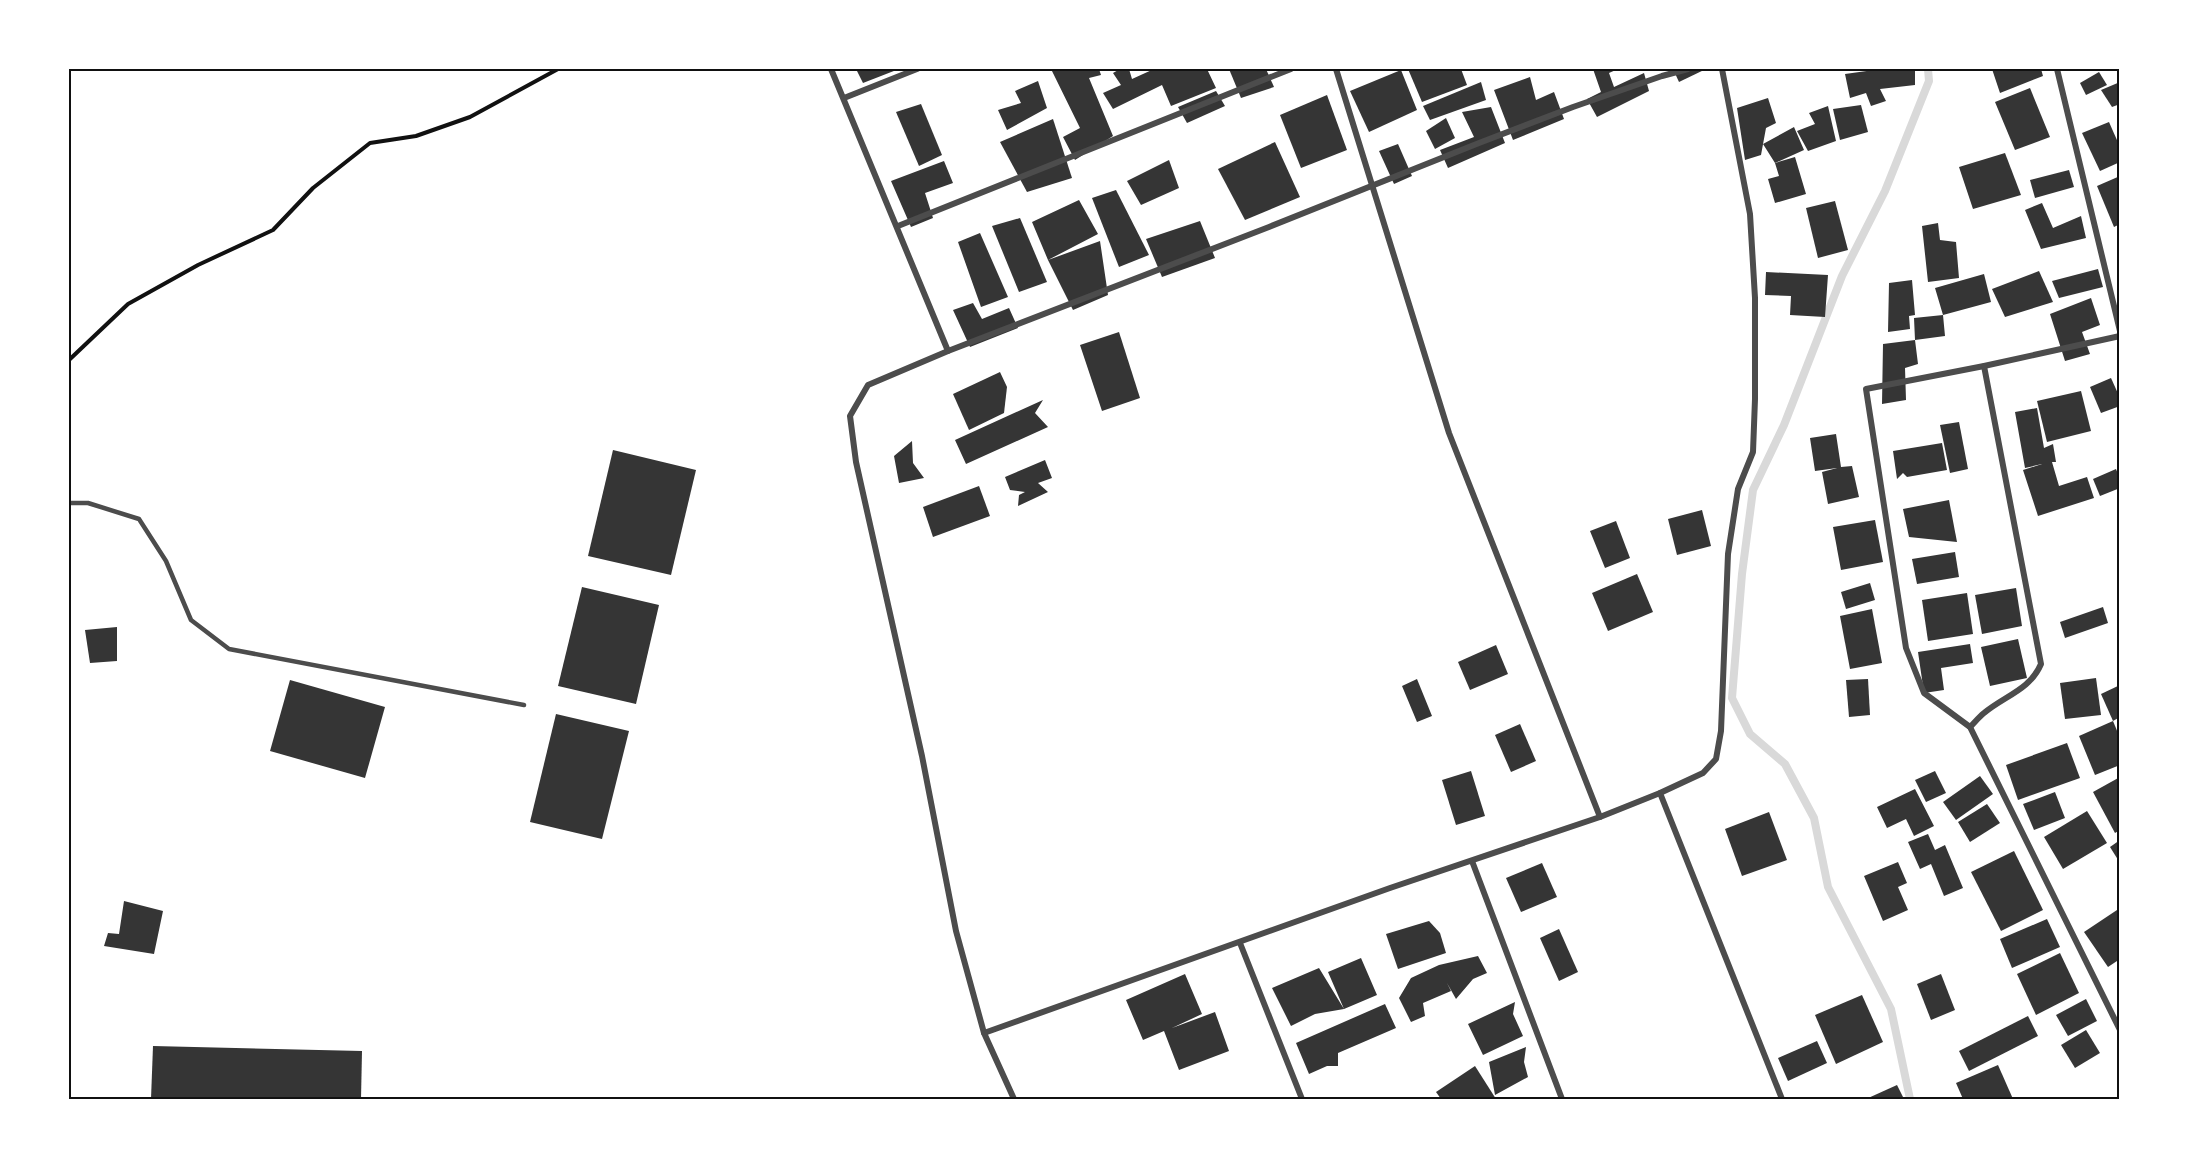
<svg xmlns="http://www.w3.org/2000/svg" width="2189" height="1168" font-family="'PT Sans Narrow',sans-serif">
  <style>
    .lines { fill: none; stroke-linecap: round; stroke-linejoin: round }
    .stream { stroke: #d9d9d9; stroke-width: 8 }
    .building { fill: #353535 }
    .path { stroke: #111; stroke-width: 4 }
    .service { stroke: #4c4c4c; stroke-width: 4.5 }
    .minor { stroke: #4c4c4c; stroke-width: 6 }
    .neatline { fill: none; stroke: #111; stroke-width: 2 }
  </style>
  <rect width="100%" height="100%" fill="#fff"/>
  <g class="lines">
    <polyline class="stream" points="1910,1099 1891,1009 1828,887 1814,818 1785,764 1750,734 1732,698 1742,574 1753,490 1784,425 1842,276 1885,191 1929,81 1928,69"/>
  </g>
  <g class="building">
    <polygon points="856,69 899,69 863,83"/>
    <polygon points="1051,69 1099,69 1101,75 1089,78 1113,136 1075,160 1063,137 1080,128"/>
    <polygon points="1120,69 1129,69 1132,79 1154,69 1207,69 1216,88 1171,106 1162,85 1113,109 1103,93 1121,85 1113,73"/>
    <polygon points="1229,69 1266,69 1274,87 1241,98"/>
    <polygon points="1408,69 1461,69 1467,85 1422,102"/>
    <polygon points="1593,69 1618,69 1609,73 1614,87 1644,73 1649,91 1597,117 1587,99 1601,92"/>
    <polygon points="1673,69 1706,69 1679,82"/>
    <polygon points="1881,69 1915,69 1915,85 1880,89 1886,101 1871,106 1866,93 1850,98 1845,74"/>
    <polygon points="1992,69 2041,69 2043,76 2000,93"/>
    <polygon points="1401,70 1417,110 1369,132 1350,91"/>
    <polygon points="2099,72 2107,85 2086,95 2080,83"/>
    <polygon points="1530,77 1536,100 1554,92 1564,119 1513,140 1494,90"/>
    <polygon points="1038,81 1047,108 1007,130 998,110 1021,103 1015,91"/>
    <polygon points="1481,82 1486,100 1430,120 1423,106"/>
    <polygon points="2120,82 2120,104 2112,107 2101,90"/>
    <polygon points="2030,88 2050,137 2015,150 1995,102"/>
    <polygon points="1216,91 1225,106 1187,123 1178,107"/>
    <polygon points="1327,95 1347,150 1301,168 1280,115"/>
    <polygon points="1768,98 1776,123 1766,128 1761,155 1745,160 1737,108"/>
    <polygon points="921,104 942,155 919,166 896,112"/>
    <polygon points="1861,105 1868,132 1840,140 1833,109"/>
    <polygon points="1828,106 1836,141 1808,151 1797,131 1815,124 1809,113"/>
    <polygon points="1491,107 1505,143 1448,168 1440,150 1474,137 1462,112"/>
    <polygon points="1446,118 1455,138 1435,149 1426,131"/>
    <polygon points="1053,119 1072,178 1027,192 1000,142"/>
    <polygon points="2109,122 2120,147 2120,162 2100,171 2082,133"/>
    <polygon points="1794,127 1804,150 1775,163 1795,157 1806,194 1775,203 1768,179 1779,176 1775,163 1763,144"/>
    <polygon points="1275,142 1300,197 1245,220 1218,169"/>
    <polygon points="1398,144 1412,176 1394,184 1379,151"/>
    <polygon points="2005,153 2021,195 1973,209 1959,167"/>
    <polygon points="1169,160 1179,188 1141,205 1127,181"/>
    <polygon points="944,161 953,183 925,193 933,218 911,227 891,181"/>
    <polygon points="2069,170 2074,187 2035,198 2030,180"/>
    <polygon points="2120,176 2120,224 2114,227 2097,186"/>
    <polygon points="1116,190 1149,255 1119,267 1092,198"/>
    <polygon points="1079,200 1098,234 1048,260 1100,241 1108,295 1073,310 1048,260 1032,222"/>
    <polygon points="1835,201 1848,250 1818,258 1806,208"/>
    <polygon points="2042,203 2053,228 2081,216 2086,238 2041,249 2025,210"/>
    <polygon points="1020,218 1047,282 1019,292 992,226"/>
    <polygon points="1200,221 1215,258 1162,277 1146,239"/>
    <polygon points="1938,223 1940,240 1956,242 1959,278 1928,282 1922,226"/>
    <polygon points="980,233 1008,297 981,307 958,242"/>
    <polygon points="2098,269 2103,287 2059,298 2052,281"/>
    <polygon points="2039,271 2053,302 2005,317 1992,289"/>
    <polygon points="1766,272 1828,275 1825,317 1790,315 1791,296 1765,295"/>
    <polygon points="1984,274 1991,302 1943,315 1945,336 1915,340 1914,318 1943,315 1935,288"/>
    <polygon points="1912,280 1915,315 1909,316 1910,329 1888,332 1889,283"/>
    <polygon points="2091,298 2100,325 2082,332 2090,354 2065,361 2050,314"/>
    <polygon points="973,303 982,319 1009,308 1018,328 970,347 953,310"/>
    <polygon points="1119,332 1140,398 1102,411 1080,345"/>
    <polygon points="1915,340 1918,364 1905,368 1906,400 1882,404 1883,344"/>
    <polygon points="1000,372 1007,387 1004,413 969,430 953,394"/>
    <polygon points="2111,378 2120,398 2120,406 2101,413 2090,387"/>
    <polygon points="2081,391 2091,431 2047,442 2037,401"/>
    <polygon points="1043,400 1035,413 1048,427 966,464 955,440"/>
    <polygon points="2037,408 2044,448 2053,444 2056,462 2052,462 2059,486 2087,477 2094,498 2038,516 2023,470 2042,464 2025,468 2015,412"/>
    <polygon points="1959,422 1968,469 1950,473 1940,425"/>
    <polygon points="1836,434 1841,467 1852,466 1859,497 1828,504 1822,472 1837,468 1815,471 1810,438"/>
    <polygon points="912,441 913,463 924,478 899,483 894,456"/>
    <polygon points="1942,443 1947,470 1907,477 1903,473 1897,479 1893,451"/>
    <polygon points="613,450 696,470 671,575 588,556"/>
    <polygon points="1045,460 1052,478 1038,483 1048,492 1018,506 1019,495 1025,492 1010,490 1005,477"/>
    <polygon points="2116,469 2120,479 2120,488 2100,496 2093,479"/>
    <polygon points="979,486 990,516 933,537 923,507"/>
    <polygon points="1949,500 1957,542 1909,537 1903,509"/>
    <polygon points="1702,510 1711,546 1677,555 1668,519"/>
    <polygon points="1875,520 1883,562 1841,570 1833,527"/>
    <polygon points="1616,521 1630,558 1605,568 1590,531"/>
    <polygon points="1955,552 1959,577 1917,584 1912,559"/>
    <polygon points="1637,574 1653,612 1608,631 1592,593"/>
    <polygon points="1870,583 1875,600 1846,609 1841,592"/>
    <polygon points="582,587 659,605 636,704 558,686"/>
    <polygon points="2016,588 2022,626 1982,634 1975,595"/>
    <polygon points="1967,593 1973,634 1928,641 1922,600"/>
    <polygon points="2103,607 2108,623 2065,638 2060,622"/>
    <polygon points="1872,609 1882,663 1850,669 1840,616"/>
    <polygon points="117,627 117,661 90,663 85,630"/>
    <polygon points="2018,639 2027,678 1990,686 1981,647"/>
    <polygon points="1970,644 1973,663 1941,668 1944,690 1924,693 1918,652"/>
    <polygon points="1496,645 1508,674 1470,690 1458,662"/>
    <polygon points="2096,678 2101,715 2065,719 2060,683"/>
    <polygon points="1417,679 1432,716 1417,722 1402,686"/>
    <polygon points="1868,679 1870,715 1849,717 1846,680"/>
    <polygon points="290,680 385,707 365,778 270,751"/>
    <polygon points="2120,685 2120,717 2113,721 2101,694"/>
    <polygon points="556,714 629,731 602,839 530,822"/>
    <polygon points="2113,721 2120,738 2120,765 2095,775 2079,736"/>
    <polygon points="1520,724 1536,761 1511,772 1495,735"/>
    <polygon points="2067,743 2080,778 2018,800 2006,765"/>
    <polygon points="1471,771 1485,816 1456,825 1442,780"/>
    <polygon points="1935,771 1946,793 1926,802 1915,780"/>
    <polygon points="1980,776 1993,794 1956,820 1943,802"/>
    <polygon points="2120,777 2120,830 2115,833 2093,792"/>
    <polygon points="1915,789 1934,826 1914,836 1906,819 1887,828 1877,807"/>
    <polygon points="2055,792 2065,818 2034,830 2023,804"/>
    <polygon points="1987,804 2000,823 1970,842 1958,822"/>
    <polygon points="2087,811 2107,843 2063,869 2044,837"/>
    <polygon points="1769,812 1787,860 1742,876 1725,829"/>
    <polygon points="1928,834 1935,850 1945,845 1963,888 1944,896 1931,864 1920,869 1908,842"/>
    <polygon points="2120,840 2120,863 2110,847"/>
    <polygon points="2014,851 2043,910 2001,931 1971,872"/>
    <polygon points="1898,862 1907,883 1898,887 1908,910 1883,921 1864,876"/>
    <polygon points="1542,863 1557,897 1521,912 1506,878"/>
    <polygon points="124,901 163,911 154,954 104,946 108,933 119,934"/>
    <polygon points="2120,908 2120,959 2108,967 2084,932"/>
    <polygon points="2047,919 2060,947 2012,968 2000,939"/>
    <polygon points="1429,921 1440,933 1446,953 1398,969 1386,934"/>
    <polygon points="1559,929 1578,972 1559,981 1540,938"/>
    <polygon points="2060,953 2079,993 2036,1015 2017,974"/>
    <polygon points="1478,956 1487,973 1473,979 1456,999 1447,983 1451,991 1423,1003 1425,1016 1411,1022 1399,998 1411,978 1439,965"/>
    <polygon points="1361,958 1377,995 1344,1009 1315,1014 1291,1026 1272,988 1319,968 1344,1009 1328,972"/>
    <polygon points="1185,974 1202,1014 1172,1028 1215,1012 1229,1051 1179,1070 1164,1031 1143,1040 1126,1000"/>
    <polygon points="1941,974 1955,1010 1931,1020 1917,984"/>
    <polygon points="1862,995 1883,1042 1836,1064 1815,1015"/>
    <polygon points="2086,999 2097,1021 2068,1036 2056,1015"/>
    <polygon points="1515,1002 1513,1014 1523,1036 1483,1055 1468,1024"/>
    <polygon points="1385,1004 1396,1028 1338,1053 1338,1066 1327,1066 1309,1074 1296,1043"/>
    <polygon points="2028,1016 2038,1036 1969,1071 1959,1051"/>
    <polygon points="2086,1030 2100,1053 2075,1068 2061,1045"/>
    <polygon points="1817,1041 1827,1063 1788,1081 1778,1058"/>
    <polygon points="153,1046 362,1051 361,1099 151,1099"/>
    <polygon points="1526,1047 1524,1062 1528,1077 1495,1095 1489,1062"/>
    <polygon points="1998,1065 2013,1099 1963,1099 1956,1083"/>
    <polygon points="1475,1066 1496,1099 1441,1099 1436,1092"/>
    <polygon points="1897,1085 1904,1099 1866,1099"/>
  </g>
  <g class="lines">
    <polyline class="path" points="69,360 128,304 198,265 273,230 313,188 370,143 416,136 470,117 558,69"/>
    <polyline class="service" points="69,503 88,503 139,519 166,561 191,620 229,649 524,705"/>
    <g class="minor">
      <polyline points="831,69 948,351"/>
      <polyline points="1336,69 1449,433 1600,817"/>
      <polyline points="2057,69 2120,331"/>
      <polyline points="844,98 917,69"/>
      <polyline points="898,226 1291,69"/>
      <polyline points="2120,336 1984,366 1866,389 1906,648 1924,693 1970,727 2120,1030"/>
      <path d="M1970,727C1975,722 1979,717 1984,713C2004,696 2030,690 2041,664L1984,366"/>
      <polyline points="1660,793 1782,1099"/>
      <polyline points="1472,861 1562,1099"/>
      <polyline points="1240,943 1302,1099"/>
      <polyline points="984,1033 1390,888 1600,817 1660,793 1703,773 1716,759 1721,731 1728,554 1738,489 1753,452 1755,399 1755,298 1750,214 1722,69"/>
      <polyline points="1014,1099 984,1033 956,931 922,756 856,462 850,416 868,385 948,351 1269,227 1479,143 1573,107 1662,76 1688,69"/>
    </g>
  </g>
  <rect width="2189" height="1168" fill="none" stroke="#ffffff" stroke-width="141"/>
  <rect x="70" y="70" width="2048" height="1028" class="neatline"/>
</svg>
